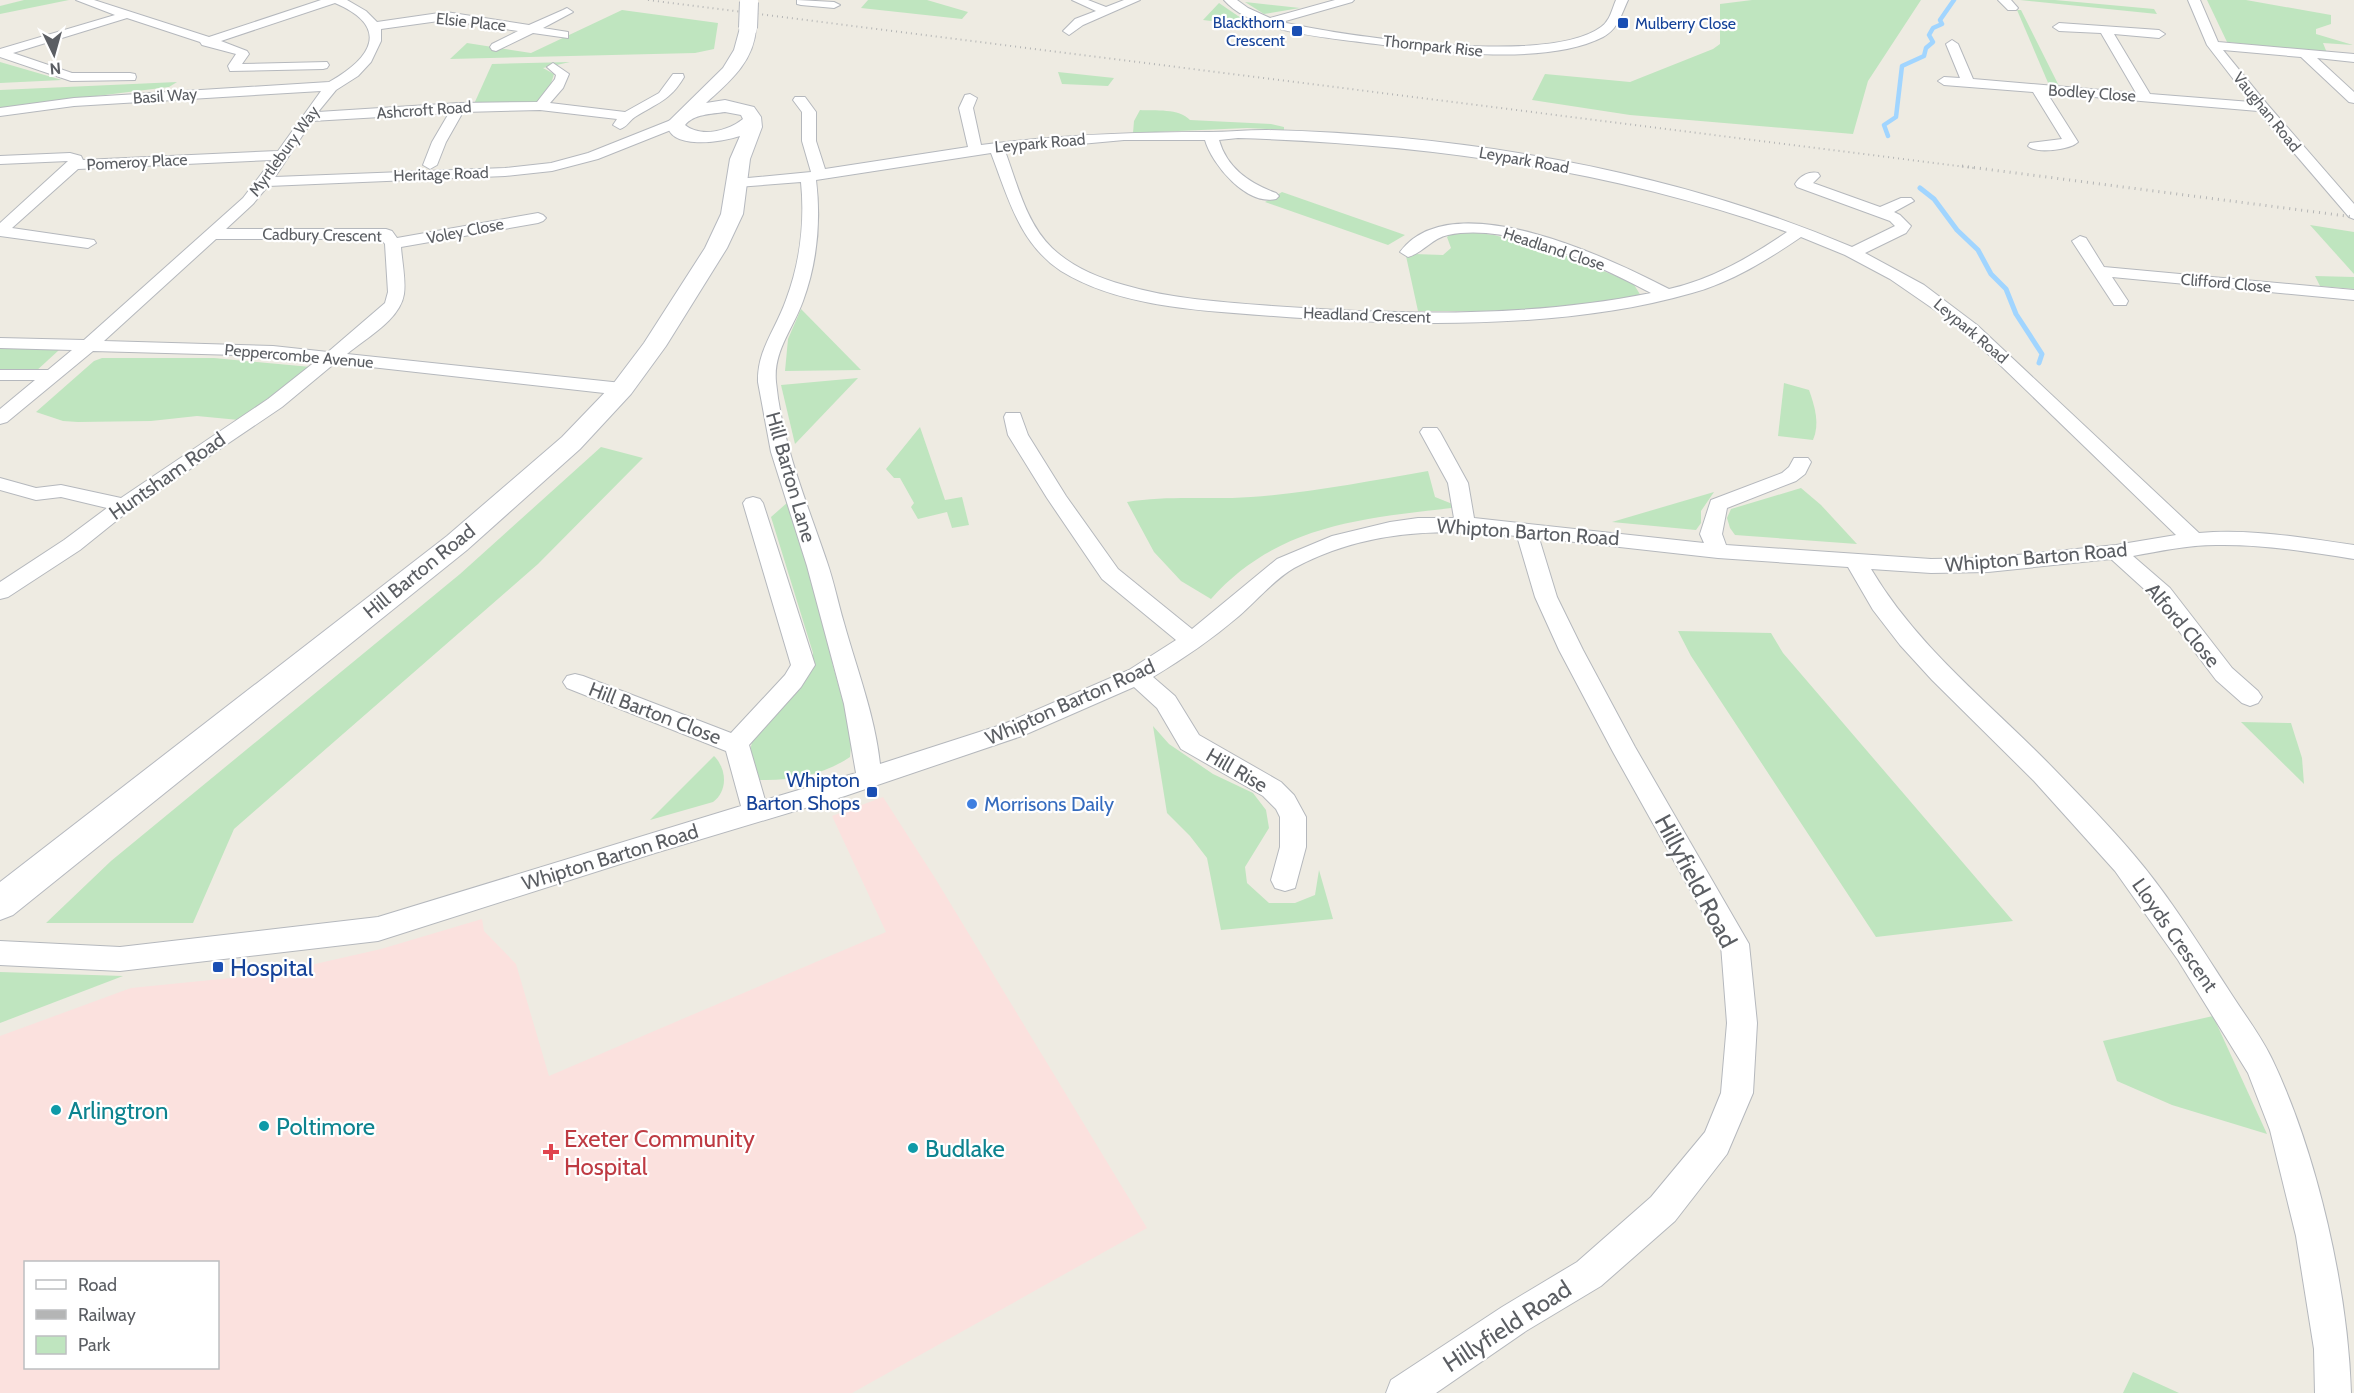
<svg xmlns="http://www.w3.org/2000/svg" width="2354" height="1393" font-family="Cabin,sans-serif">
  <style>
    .medical { fill: #fbe1de; fill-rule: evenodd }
    .green { fill: #bfe5bf }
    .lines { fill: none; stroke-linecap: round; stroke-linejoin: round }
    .stream-far1 { stroke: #a1d5ff; stroke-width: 4.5 }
    .stream { stroke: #a1d5ff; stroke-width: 5 }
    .street-casing { stroke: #b5b8bd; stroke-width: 2 }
    .secondary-casing { stroke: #b6b9bf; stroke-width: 2 }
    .street { fill: #fff; fill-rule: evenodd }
    .secondary { fill: #fff; fill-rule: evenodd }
    .rail-far1 { stroke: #b4b5b5; stroke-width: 2; stroke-dasharray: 1 4; stroke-linecap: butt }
    .rail { stroke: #b4b5b5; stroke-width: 3; stroke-dasharray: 1 5; stroke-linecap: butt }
    .secondary-bridge-casing { stroke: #b6b9bf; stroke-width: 20; stroke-linecap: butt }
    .secondary-bridge { stroke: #fff; stroke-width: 18 }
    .transit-dot { fill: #1a4fb4; stroke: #fff; stroke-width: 2 }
    .shop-dot { fill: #3f7fe0; stroke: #fff; stroke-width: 2 }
    .culture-dot { fill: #0f9aa8; stroke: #fff; stroke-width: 2 }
    .health-dot { fill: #e0444e; stroke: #fff; stroke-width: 2 }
    .labels { text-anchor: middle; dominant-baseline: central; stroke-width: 4.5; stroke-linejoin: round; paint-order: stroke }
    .far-street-label { font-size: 16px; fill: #5b5e63; stroke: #fff }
    .far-transit-label { font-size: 16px; fill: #164399; stroke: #fff; text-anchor: end }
    .street-label { font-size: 20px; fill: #5b5e63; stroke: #fff }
    .transit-label { font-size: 20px; fill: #164399; stroke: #fff; text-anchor: end }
    .shop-label { font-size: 20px; fill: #366cbe; stroke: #fff; text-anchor: start }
    .near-street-label { font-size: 24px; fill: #5b5e63; stroke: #fff }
    .near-transit-label { font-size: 24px; fill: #164399; stroke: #fff; text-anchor: start }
    .near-culture-label { font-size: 24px; fill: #0d838f; stroke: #fff; text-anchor: start }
    .near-health-label { font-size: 24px; fill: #be3a42; stroke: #fff; text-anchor: start }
  </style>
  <rect width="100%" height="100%" fill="#eeebe2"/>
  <path class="medical" d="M883,797L935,878L1147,1228L852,1393H0V1036L131,988L271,974L381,949L482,919L484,931L516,964L549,1076L886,932L832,816ZM26,1262H218V1368H26Z"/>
  <g class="green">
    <polygon points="24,0 69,0 0,14 0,6"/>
    <polygon points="868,0 927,0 968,12 962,19 861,8"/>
    <polygon points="1752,0 1921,0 1868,81 1853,134 1630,115 1532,100 1545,74 1630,82 1713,49 1720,44 1720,4"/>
    <polygon points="2020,0 2055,0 2154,9 2157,14"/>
    <polygon points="2207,0 2246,0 2331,15 2331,24 2316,29 2316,34 2353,45 2323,43 2327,53 2227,42"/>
    <polygon points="1245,2 1300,8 1264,14"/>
    <polygon points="1219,3 1238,16 1267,28 1203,20"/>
    <polygon points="622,10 718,23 714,49 695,53 450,59 467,43 531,53"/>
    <polygon points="2017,10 2021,10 2059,86 2049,85"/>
    <polygon points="0,62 62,80 0,83"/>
    <polygon points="570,62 543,68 554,74 549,90 537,102 474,104 492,64"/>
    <polygon points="1058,72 1114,78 1108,86 1062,84"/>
    <polygon points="177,82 169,87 0,108 0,90"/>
    <path d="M1140,110C1155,111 1179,108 1190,120L1271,124L1284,127V130L1247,128L1133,133L1134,121Z"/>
    <polygon points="1282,192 1405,235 1388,245 1265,202"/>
    <polygon points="2310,225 2354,232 2354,274"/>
    <path d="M1470,232L1494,235L1554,251L1633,283L1641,296C1568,313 1492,311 1418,311L1406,256L1414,254L1443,255L1451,248L1447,237L1451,234Z"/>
    <polygon points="2315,276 2354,277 2354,289 2320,286"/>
    <polygon points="801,309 861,370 785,371 788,339"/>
    <polygon points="0,347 59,350 35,372 0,372"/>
    <polygon points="102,358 214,358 311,367 239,420 197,416 151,421 78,422 63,421 36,412 94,361"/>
    <polygon points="858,378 795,444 781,385"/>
    <path d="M1784,383L1809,390C1815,407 1820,424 1813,440L1778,436Z"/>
    <polygon points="920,427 945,500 962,497 969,525 952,528 947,512 918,519 911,507 914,503 900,478 894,478 886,469"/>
    <polygon points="601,447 643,458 538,564 234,829 193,923 46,923 111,861 460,574"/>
    <path d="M1428,471L1435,497L1460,507C1367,518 1278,523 1211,599L1181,581L1154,552L1127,502C1169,495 1209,500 1251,497C1310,493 1369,481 1428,471Z"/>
    <polygon points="1801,488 1821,505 1857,544 1735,535 1730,528 1727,518 1731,509"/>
    <polygon points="1714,492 1701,511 1701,523 1696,530 1612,522"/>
    <path d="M788,502L801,548L822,611L833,666L852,734L850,757C823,775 792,781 759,780L749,755L753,738L801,688L811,670L813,653L771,517Z"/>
    <polygon points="1678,631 1771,633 1783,653 2013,921 1876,937 1691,656"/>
    <polygon points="2241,722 2291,723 2302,758 2304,784"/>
    <polygon points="1153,726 1169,744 1213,774 1253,793 1266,810 1269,828 1245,867 1247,883 1269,903 1295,903 1315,895 1319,870 1333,919 1221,930 1207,858 1190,836 1167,813"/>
    <path d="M714,756C727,769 728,791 713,802L650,820Z"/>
    <polygon points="0,972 123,976 0,1023"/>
    <polygon points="2213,1016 2267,1134 2172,1105 2117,1081 2103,1041"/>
    <polygon points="2133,1372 2179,1393 2123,1393"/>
  </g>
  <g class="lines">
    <polyline class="stream-far1" points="1888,136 1884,125 1896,117 1902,66 1924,56 1926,48 1933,42 1929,35 1933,28 1942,24 1940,20 1954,0"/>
    <polyline class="stream" points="1920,188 1934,199 1957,230 1978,250 1991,274 2006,289 2016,314 2042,354 2039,363"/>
    <g class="street-casing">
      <g id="street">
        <path d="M76,0H94L209,37L321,0H347L366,11L377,22L446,12L529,25L563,10L567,8L573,12L543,28L568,32V38L533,33L496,51L492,50L490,47L492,44L518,31L446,20L381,29V41L371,62L358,76L336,90L318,112L459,103L537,102L555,79L556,75L547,67L553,63L569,74L563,88L550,103L625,112L659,93L673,74H683L684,77C670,101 657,103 635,117C629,121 627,127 620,129L613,125L617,119L540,110L463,112L446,142L437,165L430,169L423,165L432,142L449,113L312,121L275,177L505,168L551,163L588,153L671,120H681L683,123L681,126L598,159L552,171L505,176L268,186L253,204L226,229H386L392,231L397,238L538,213L543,215L546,218L543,221L538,223L401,247C402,262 406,280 404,294C400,320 366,338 347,354L622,383L629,385L631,389L629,393L622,395L335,363L282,407L131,509L80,550L8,597L0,599V582L64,540L107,508L61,497L36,500L0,490V478L36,488L61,485L121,498L268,399L316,361L273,356L93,351L7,422L0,424V409L35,380H0V370H48L72,350L0,348V338L84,340L243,198L272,160L78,169L12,228L94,240L96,243L88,248L0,236V223L68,161L0,164V156L70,153L81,156L83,160L278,151L321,91L74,106L0,116V108L74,98L329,82C372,58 391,27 335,3L221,41L247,51L249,54L242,64L327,62L329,65L327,68L323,69L230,71L228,66L236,54L202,45L200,42L127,18L13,53L72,73H130L135,74L136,77L135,80L71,81L0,57V49L115,15ZM216,239H381L385,244L388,292L385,303L328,352L273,346L104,341Z"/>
        <polygon points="797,0 834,2 840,5 834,8 801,5 797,4"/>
        <polygon points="1072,0 1088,0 1106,7 1124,0 1140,0 1083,25 1069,35 1063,31 1075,19 1096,11"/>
        <path d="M1224,0H1237L1248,8L1270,18L1335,0H1354L1352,2L1282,22C1346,37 1548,66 1601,27C1610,21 1612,9 1616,0H1628C1621,15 1618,29 1603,37C1544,67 1431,51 1367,43C1325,37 1253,33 1224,0Z"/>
        <polygon points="1998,0 2011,0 2018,8 2016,10 2008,10"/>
        <path d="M2188,0H2200L2218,42L2354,54V62L2317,58L2354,92V103L2349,102L2301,57L2223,50L2267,104L2354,204V219L2349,217L2258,111L2047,93L2078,142C2070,150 2036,154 2028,146L2030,143L2062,139L2033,92L1944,85L1938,81L1944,77L1960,78L1946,44L1952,40L1958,44L1973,79L2136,93L2101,33L2059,31L2053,27L2059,23L2159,30L2165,34L2159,38L2114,34L2150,94L2251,102L2207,45Z"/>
        <path d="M970,94L977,98L973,108L981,145C1059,135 1129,132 1208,132C1227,132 1247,130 1266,130C1464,135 1669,169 1852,247L1895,226L1890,221L1797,187L1795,184C1800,176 1809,171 1818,173L1820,176L1813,183L1880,207L1901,198H1911L1914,201L1894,212L1900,215L1911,226L1906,233L1865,253L1924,285L1977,325L2199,533C2250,528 2304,538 2354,545V559C2309,552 2262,544 2216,545C2188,545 2160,551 2133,556L2170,588L2232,668L2258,691L2262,697L2258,703L2250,706L2242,703L2216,680L2154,598L2111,559L1988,572L1931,573L1871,569C1918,648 1990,703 2053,768C2080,796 2109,825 2134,855C2170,897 2200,946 2230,992C2244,1014 2261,1036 2272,1059C2317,1153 2348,1289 2351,1393H2315L2314,1349L2296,1236L2270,1130L2248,1073L2178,960L2115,871L2034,781L1932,680L1900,645L1873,610L1848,567L1718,558L1539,538L1557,597L1583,650L1635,747L1749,944L1757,1023L1753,1093L1727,1154L1675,1221L1601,1286L1526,1331L1436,1393H1386L1391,1380L1502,1307L1577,1262L1651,1197L1705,1132L1721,1093L1727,1023L1721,945L1613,752L1559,650L1535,597L1517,536C1439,528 1365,530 1294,568C1276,578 1255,602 1239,616C1212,639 1183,659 1153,677L1175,696L1199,735L1281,782L1294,795L1306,817V847L1295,888L1285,891L1275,888L1271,880L1280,847V817L1276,809L1263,796L1181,749L1157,708L1134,687L1022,736L845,796L655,853L378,941L120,971L0,965V941L120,947L378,917L741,806L726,751L567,688L563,682L567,676L575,674L583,676L731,733L785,675L791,665L743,503L746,499L753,497L760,499L763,503L815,665L801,687L749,745L765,800L856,773L844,704L807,566L771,452L758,382C757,350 776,329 786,300C800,263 805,221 801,182L737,187L730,183L737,179L811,172L802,141V112L793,100L795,97H805L816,112V141L825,169L968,147L959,108L965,95ZM1238,138C1426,144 1610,169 1787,232C1750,257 1713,279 1669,289C1611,259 1452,182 1400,252L1408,257C1423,253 1432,238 1448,235C1511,222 1595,264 1651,293C1528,318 1396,315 1272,306C1222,302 1171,299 1124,285C1098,278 1071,266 1052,248C1026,223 1017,183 1005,151L1124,140H1205C1212,165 1247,206 1276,199L1279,196L1276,193C1249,183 1227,168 1219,140ZM991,153C1008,197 1019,243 1061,271C1118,306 1194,310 1259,315C1395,326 1561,331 1692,293C1732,282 1767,260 1801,237L1845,255L1890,279L1948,319L1996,361L2176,535L2116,545L1988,558L1931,559L1726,545L1722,534L1727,508L1796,481L1805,474L1811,462L1808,458H1794L1789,467L1782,473L1711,500L1700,534L1704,543L1474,518L1468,483L1440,432L1437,428H1423L1420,432L1448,483L1454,518H1418L1390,522L1332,536L1277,559L1192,629L1118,569L1066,496L1028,435L1020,413H1006L1004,417L1008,435L1047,498L1102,579L1176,640L1129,670L1004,724L880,764C875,716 857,670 844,623C838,603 834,582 827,562C807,503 782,444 776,382C773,351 793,329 803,301C817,263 821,220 816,180Z"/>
        <polygon points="2080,236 2086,238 2104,267 2354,290 2354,300 2112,277 2128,301 2126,305 2114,305 2072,241"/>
      </g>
    </g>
    <g class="secondary-casing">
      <path id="secondary" d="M748,23L756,28C754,62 729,82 706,103L725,100L754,107L761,117L762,127L750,159L743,214L727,248L666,346L631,394L580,449L467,550L13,915L0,920V882L447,536L562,437L613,384L644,343L705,248L721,214L730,159L740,136C722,142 669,151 667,123L723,68L734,50L740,28ZM725,112L741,115L743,119C728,131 701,138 685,125C694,114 711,114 725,112Z"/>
    </g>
    <use href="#street" class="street"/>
    <use href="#secondary" class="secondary"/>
    <polyline class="rail-far1" points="648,0 1974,168"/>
    <polyline class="rail" points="1962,166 2354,217"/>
    <g class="secondary-bridge-casing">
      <polyline id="secondary-bridge" points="748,28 749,2"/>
    </g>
    <use href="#secondary-bridge" class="secondary-bridge"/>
  </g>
  <g class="transit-dot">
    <rect x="1617" y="17" width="12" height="12" rx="3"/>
    <rect x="1291" y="25" width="12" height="12" rx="3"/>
    <rect x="866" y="786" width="12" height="12" rx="3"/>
    <rect x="212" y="961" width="12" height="12" rx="3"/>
  </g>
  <circle class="shop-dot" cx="972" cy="804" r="6"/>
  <g class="culture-dot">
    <circle cx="56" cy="1110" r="6"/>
    <circle cx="264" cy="1126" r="6"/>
    <circle cx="913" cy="1148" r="6"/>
  </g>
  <path class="health-dot" d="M548 1143h6v6h6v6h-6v6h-6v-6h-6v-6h6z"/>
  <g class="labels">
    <g class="far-street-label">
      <text transform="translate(471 22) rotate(6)">Elsie Place</text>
      <text transform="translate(1433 46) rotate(6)">Thornpark Rise</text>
      <text transform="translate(2092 93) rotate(4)">Bodley Close</text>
      <text transform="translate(165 96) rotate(-4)">Basil Way</text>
      <text transform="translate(424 110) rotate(-4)">Ashcroft Road</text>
      <text transform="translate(2267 112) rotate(51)">Vaughan Road</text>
      <text transform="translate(1040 143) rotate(-5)">Leypark Road</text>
      <text transform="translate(284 151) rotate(-54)">Myrtlebury Way</text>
      <text transform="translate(1524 160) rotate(10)">Leypark Road</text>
      <text transform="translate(137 162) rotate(-3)">Pomeroy Place</text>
      <text transform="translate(441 174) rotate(-2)">Heritage Road</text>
      <text transform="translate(465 231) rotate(-11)">Voley Close</text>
      <text transform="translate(322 235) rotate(1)">Cadbury Crescent</text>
      <text transform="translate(1554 249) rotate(18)">Headland Close</text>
      <text transform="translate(2226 283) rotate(5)">Clifford Close</text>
      <text transform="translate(1367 315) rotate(2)">Headland Crescent</text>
      <text transform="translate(1971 331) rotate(40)">Leypark Road</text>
      <text transform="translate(299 356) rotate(5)">Peppercombe Avenue</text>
    </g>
    <g class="far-transit-label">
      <text x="1285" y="22">Blackthorn<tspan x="1285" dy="18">Crescent</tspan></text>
      <text x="1635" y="23" text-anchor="start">Mulberry Close</text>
    </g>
    <g class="street-label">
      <text transform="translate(167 476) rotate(-35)">Huntsham Road</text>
      <text transform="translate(791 477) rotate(74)">Hill Barton Lane</text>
      <text transform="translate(1528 532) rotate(4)">Whipton Barton Road</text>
      <text transform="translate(2036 557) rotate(-5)">Whipton Barton Road</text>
      <text transform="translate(419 571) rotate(-39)">Hill Barton Road</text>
      <text transform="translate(2183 625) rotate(50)">Alford Close</text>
      <text transform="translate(1070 702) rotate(-24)">Whipton Barton Road</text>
      <text transform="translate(655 713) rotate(21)">Hill Barton Close</text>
      <text transform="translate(1237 770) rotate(30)">Hill Rise</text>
      <text transform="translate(610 857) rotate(-17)">Whipton Barton Road</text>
      <text transform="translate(2175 935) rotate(55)">Lloyds Crescent</text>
    </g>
    <g class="transit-label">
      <text x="860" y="780">Whipton<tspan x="860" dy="23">Barton Shops</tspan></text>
    </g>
    <g class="shop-label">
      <text x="984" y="804">Morrisons Daily</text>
    </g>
    <g class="near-street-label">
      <text transform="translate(1696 881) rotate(62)">Hillyfield Road</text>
      <text transform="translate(1507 1326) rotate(-33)">Hillyfield Road</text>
    </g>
    <g class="near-transit-label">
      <text x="230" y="967">Hospital</text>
    </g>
    <g class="near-culture-label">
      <text x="68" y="1110">Arlingtron</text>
      <text x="276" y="1126">Poltimore</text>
      <text x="925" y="1148">Budlake</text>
    </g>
    <g class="near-health-label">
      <text x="564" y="1138">Exeter Community<tspan x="564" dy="28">Hospital</tspan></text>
    </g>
  </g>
  <rect x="24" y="1261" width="195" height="108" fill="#ffffff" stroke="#bdbfc1" stroke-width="1.5"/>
  <rect x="36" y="1280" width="30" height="9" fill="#ffffff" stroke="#bdbfc1" stroke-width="1.5"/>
  <text x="78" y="1291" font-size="18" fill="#5b5e63">Road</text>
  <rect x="36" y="1310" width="30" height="9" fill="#b4b5b5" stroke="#bdbfc1" stroke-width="1.5"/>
  <text x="78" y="1321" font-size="18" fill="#5b5e63">Railway</text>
  <rect x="36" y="1336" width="30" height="18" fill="#bfe5bf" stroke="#bdbfc1" stroke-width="1.5"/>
  <text x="78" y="1351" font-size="18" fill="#5b5e63">Park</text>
  <g transform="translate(54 54) rotate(175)" stroke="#ffffff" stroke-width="4.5" paint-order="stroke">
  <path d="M0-4.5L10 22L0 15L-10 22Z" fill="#5b5e63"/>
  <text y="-9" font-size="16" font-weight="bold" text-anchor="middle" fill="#5b5e63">N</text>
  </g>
</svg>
